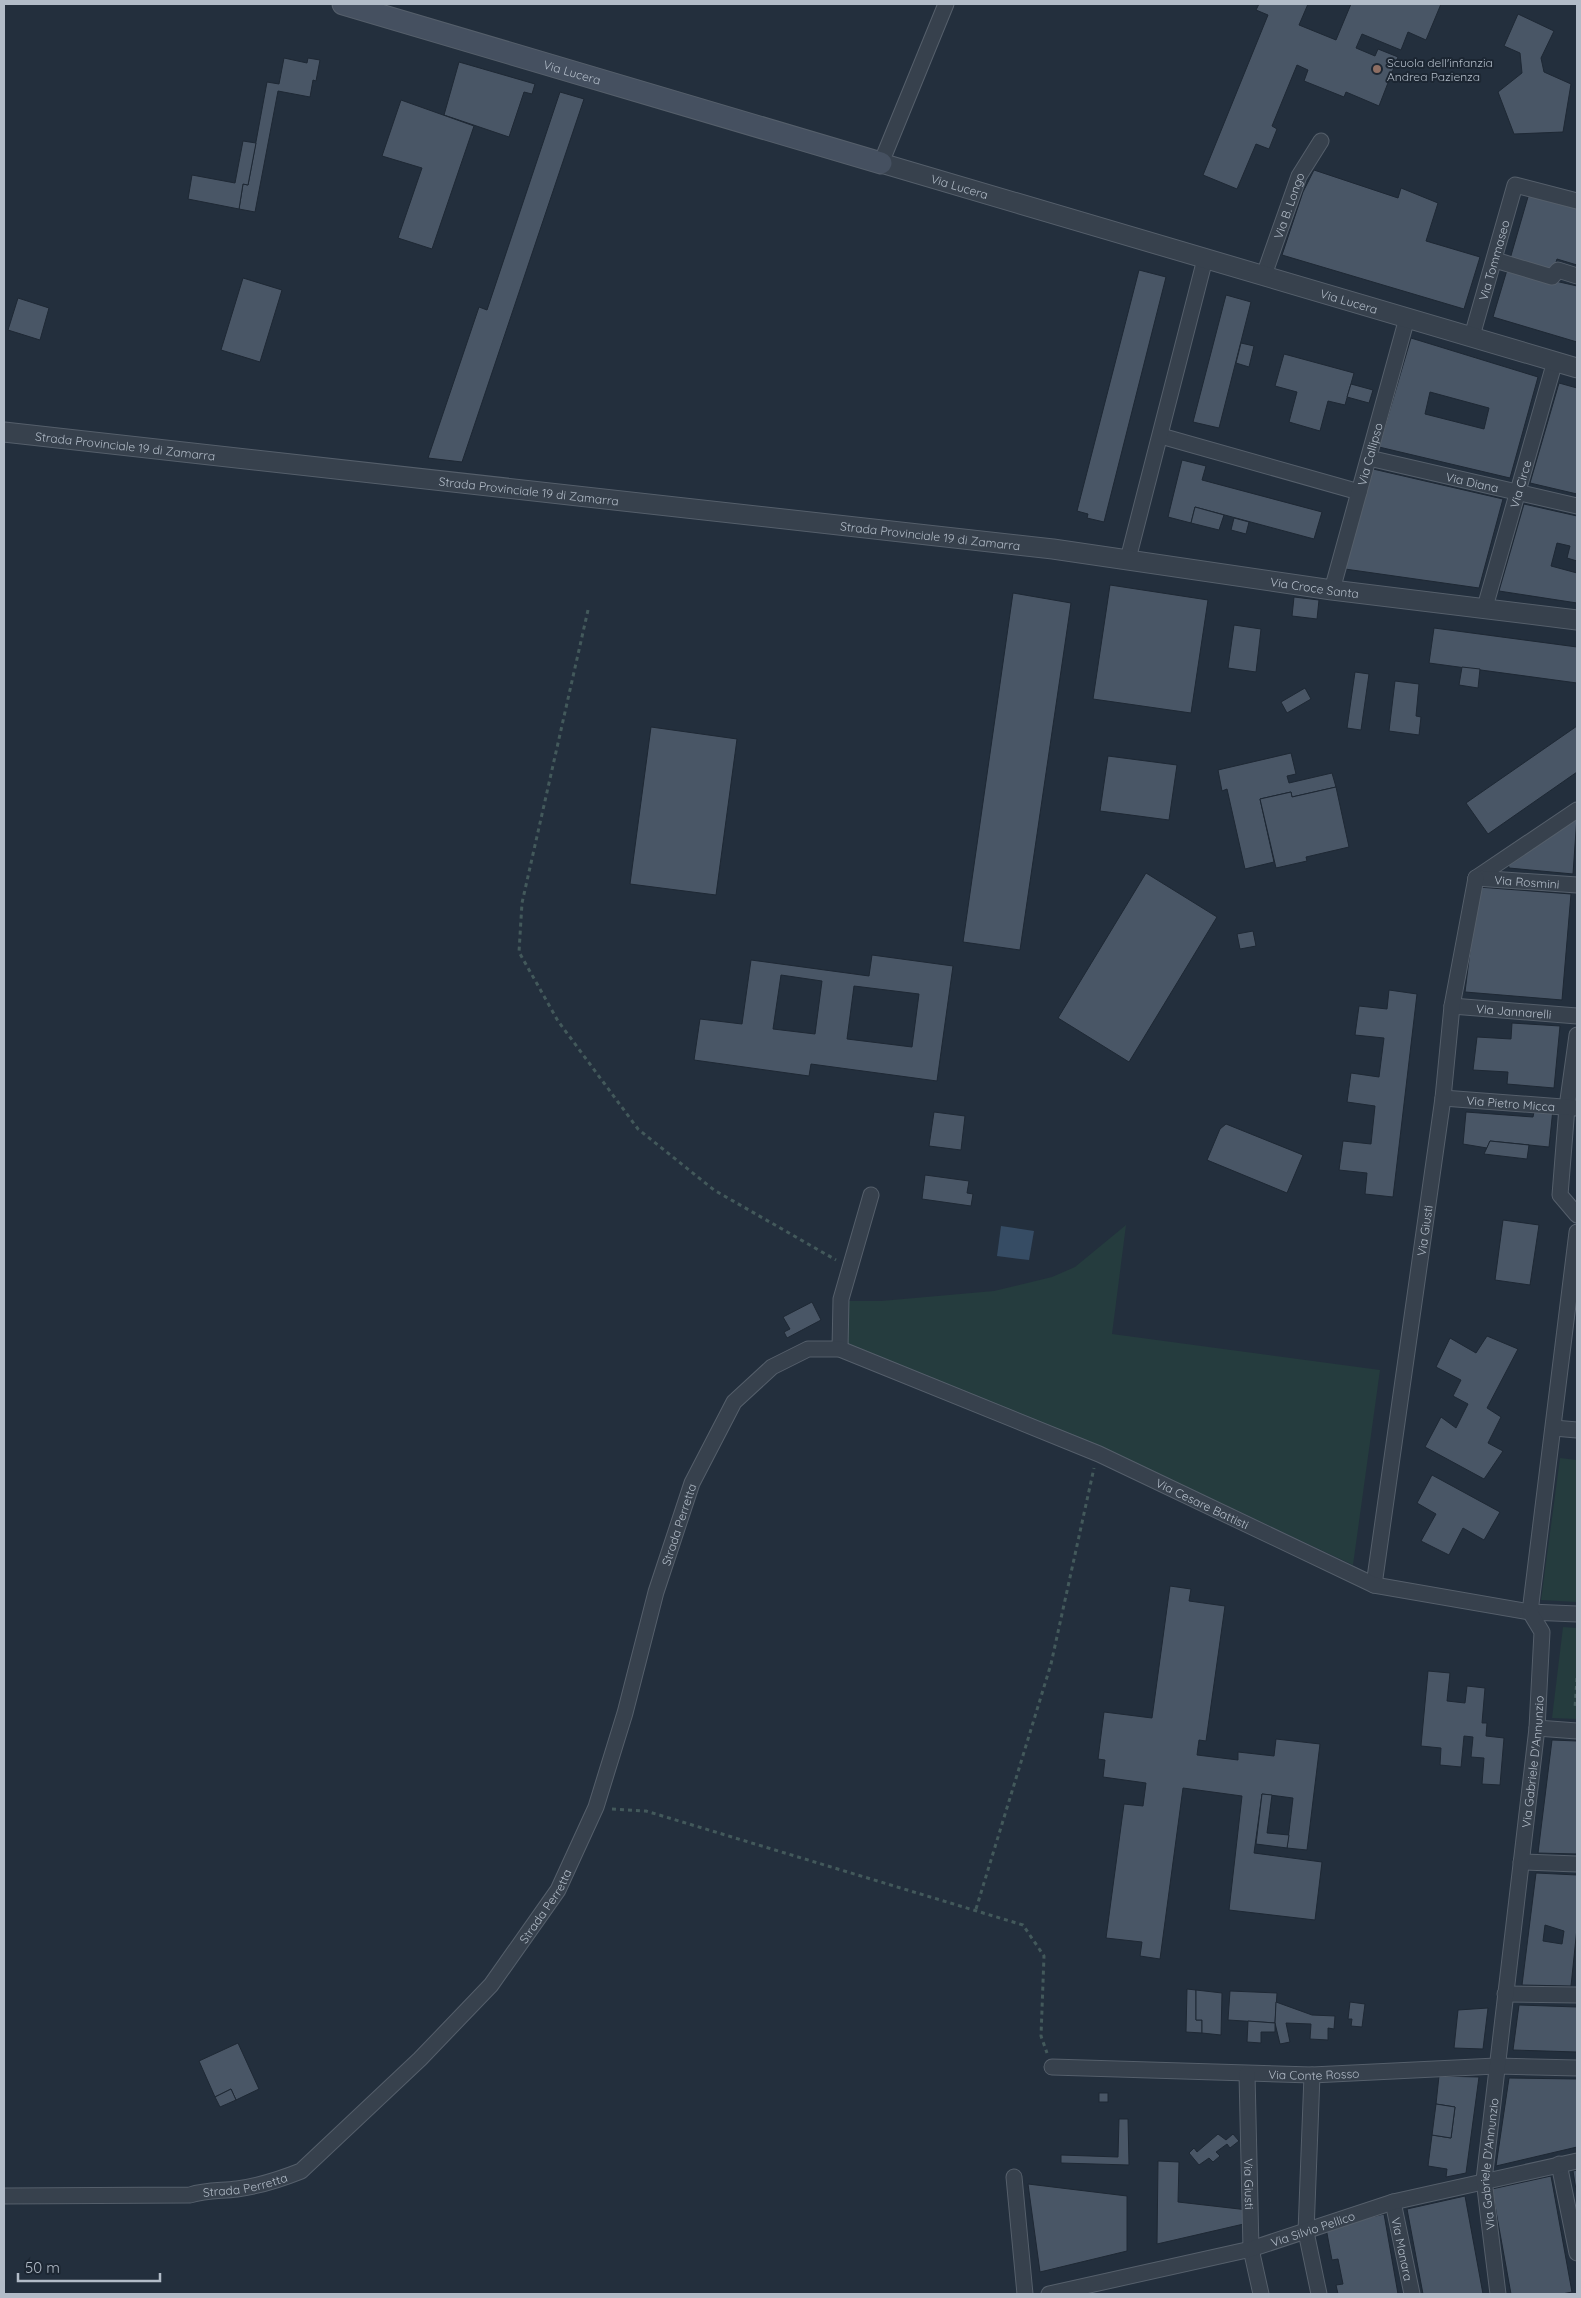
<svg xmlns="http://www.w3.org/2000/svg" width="1581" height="2298" font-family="Quicksand,sans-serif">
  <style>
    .green { fill: #253c3e }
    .water { fill: #364c64 }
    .building { fill: #495666; stroke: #1e2834; fill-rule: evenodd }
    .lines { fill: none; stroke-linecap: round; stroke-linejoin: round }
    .minor-casing { stroke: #555f6b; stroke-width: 17 }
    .tertiary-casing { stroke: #555f6b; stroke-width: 21 }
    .secondary-casing { stroke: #555f6b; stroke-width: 23 }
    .path { stroke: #43595b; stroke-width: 3; stroke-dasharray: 4 4; stroke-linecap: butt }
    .minor { stroke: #37414d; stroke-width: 15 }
    .tertiary { stroke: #37414d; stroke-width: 19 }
    .secondary { stroke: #455060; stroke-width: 21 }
    .education-dot { fill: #8d6e63; stroke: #1c2632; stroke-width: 2 }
    .labels { text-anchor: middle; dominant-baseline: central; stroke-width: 4; stroke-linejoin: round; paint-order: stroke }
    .poi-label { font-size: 12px; fill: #b2bcc8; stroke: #1c2632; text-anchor: start }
    .street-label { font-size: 12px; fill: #b2bcc8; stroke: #1c2632 }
  </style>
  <rect width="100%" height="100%" fill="#232f3d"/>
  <g class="green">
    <polygon points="1126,1225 1112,1334 1380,1370 1353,1565 1101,1447 846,1346 847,1301 881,1301 994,1291 1052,1277 1075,1267"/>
    <polygon points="1560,1458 1577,1460 1577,1602 1541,1600"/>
    <polygon points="1563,1627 1577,1628 1577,1719 1552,1718"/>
  </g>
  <polygon class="water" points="1001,1226 1034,1231 1029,1260 997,1256"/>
  <g class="building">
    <polygon points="1259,4 1308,4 1299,25 1336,40 1351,4 1441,4 1426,40 1408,32 1401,50 1362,34 1356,48 1375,56 1378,49 1398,57 1379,106 1346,92 1344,97 1304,81 1308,70 1297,65 1272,126 1277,129 1269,149 1256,144 1237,189 1203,175 1268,15 1256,10"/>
    <polygon points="1518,14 1554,31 1541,58 1544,72 1571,84 1563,132 1514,134 1498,92 1522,73 1520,53 1504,46"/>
    <polygon points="284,58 307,63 308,58 320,60 316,81 313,80 310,97 278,91 255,212 239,209 243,184 248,185 267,82 279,84"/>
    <polygon points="459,62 535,84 532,94 524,92 509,137 444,115"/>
    <polygon points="560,92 584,99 462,462 428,458 479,307 487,310"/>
    <polygon points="401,100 474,126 432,249 398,238 422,168 382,156"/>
    <polygon points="243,141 256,143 248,185 243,184 239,209 188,199 192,175 235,183"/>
    <polygon points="1314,170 1398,198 1401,188 1438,203 1426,241 1480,257 1464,309 1282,255 1303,192"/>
    <polygon points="1530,190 1577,206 1577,265 1557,259 1553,272 1510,259"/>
    <polygon points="1139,270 1166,277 1104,522 1087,518 1088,514 1077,511"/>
    <polygon points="1507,270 1577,286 1577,342 1493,317"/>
    <polygon points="243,278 282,290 260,362 221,350"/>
    <polygon points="1226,295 1251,302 1219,428 1193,422"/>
    <polygon points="18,298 49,308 40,340 8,330"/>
    <path d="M1411,338L1538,377L1510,478L1379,447ZM1430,392L1489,408L1484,429L1425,414Z"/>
    <polygon points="1241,343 1254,346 1249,367 1236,363"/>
    <polygon points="1284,354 1354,373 1345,405 1328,401 1320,431 1289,422 1297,392 1275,386"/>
    <polygon points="1559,383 1577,388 1577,494 1530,483"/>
    <polygon points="1351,384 1373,390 1369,403 1347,397"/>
    <polygon points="1182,460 1206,466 1202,480 1322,512 1314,539 1195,507 1191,523 1168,517"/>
    <polygon points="1373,469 1503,499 1479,588 1345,569"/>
    <polygon points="1524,504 1577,516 1577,561 1567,558 1570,546 1557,543 1551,566 1577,573 1577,603 1499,591"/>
    <polygon points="1195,507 1224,515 1219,530 1191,523"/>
    <polygon points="1234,518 1249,522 1246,534 1231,530"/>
    <polygon points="1110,585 1208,600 1191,713 1093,699"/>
    <polygon points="1013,593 1071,603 1020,950 963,942"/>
    <polygon points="1294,597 1319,600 1317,619 1292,616"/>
    <polygon points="1234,625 1261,629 1256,672 1228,668"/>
    <polygon points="1434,628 1577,647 1577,683 1429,663"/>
    <polygon points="1462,667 1480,669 1478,688 1459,685"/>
    <polygon points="1355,672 1369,674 1361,730 1347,728"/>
    <polygon points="1395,681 1419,684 1416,716 1421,717 1419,735 1389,731"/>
    <polygon points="1305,688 1311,699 1287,713 1281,702"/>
    <polygon points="1577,726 1577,772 1488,834 1466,803"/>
    <polygon points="651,727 737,739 716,895 630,884"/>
    <polygon points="1291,753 1296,774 1287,776 1289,783 1332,773 1336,787 1292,797 1291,792 1260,799 1274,862 1245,869 1227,789 1222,791 1218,770"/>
    <polygon points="1108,756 1177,765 1169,820 1100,811"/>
    <polygon points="1336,787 1349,847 1306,857 1307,861 1276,868 1260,799 1291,792 1292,797"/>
    <polygon points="1577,816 1573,874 1509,868 1508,861"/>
    <polygon points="1146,873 1217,917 1129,1062 1058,1018"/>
    <polygon points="1478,887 1571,894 1562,1000 1465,992"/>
    <polygon points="1253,931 1256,946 1240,949 1237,934"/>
    <path d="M872,955L953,966L937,1081L811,1064L809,1076L694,1060L700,1019L742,1024L751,960L869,976ZM781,975L822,981L815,1034L773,1029ZM854,986L919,994L912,1047L847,1039Z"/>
    <polygon points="1389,990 1417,994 1393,1197 1365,1194 1367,1173 1339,1170 1343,1141 1371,1144 1375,1106 1347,1102 1351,1073 1379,1077 1384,1038 1355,1035 1359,1006 1387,1009"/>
    <polygon points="1512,1023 1560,1026 1554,1088 1507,1084 1508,1072 1473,1070 1477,1037 1511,1039"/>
    <polygon points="1535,1107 1553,1109 1549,1147 1490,1141 1487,1148 1463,1144 1466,1112 1533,1117"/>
    <polygon points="934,1112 965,1116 961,1150 929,1146"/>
    <polygon points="1226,1124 1303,1155 1287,1193 1207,1160 1220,1129"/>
    <polygon points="1490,1141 1529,1145 1527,1159 1484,1154"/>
    <polygon points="925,1175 969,1181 967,1193 973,1194 971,1206 922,1199"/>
    <polygon points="1503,1220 1539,1225 1530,1285 1495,1280"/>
    <polygon points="812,1302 821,1320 787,1338 784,1332 790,1329 783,1317"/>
    <polygon points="1487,1336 1518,1349 1487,1408 1501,1417 1488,1443 1503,1451 1484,1479 1425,1447 1441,1417 1456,1428 1468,1404 1453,1396 1461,1380 1436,1367 1450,1338 1476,1353"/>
    <polygon points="1432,1475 1500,1512 1484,1540 1463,1528 1449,1555 1421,1541 1436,1514 1417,1503"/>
    <polygon points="1170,1586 1191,1589 1189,1601 1225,1606 1206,1741 1199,1740 1197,1755 1238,1760 1238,1752 1274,1756 1276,1739 1320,1744 1307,1850 1287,1848 1293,1798 1262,1794 1254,1853 1322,1862 1315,1920 1229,1910 1242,1796 1183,1788 1160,1959 1140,1956 1142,1942 1106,1938 1124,1804 1143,1806 1146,1783 1103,1777 1105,1760 1098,1759 1104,1712 1152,1718"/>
    <polygon points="1428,1671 1450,1673 1447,1701 1465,1703 1467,1686 1485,1688 1482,1723 1487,1723 1486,1736 1504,1738 1500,1785 1482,1784 1484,1758 1471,1757 1473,1737 1464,1736 1461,1767 1440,1765 1441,1748 1421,1746"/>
    <polygon points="1552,1740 1577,1741 1577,1854 1538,1853"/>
    <polygon points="1262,1794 1272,1795 1267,1833 1289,1835 1287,1848 1256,1844"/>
    <path d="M1536,1873L1577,1875V1928L1571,1986L1522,1985ZM1545,1925L1564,1931L1562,1944L1543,1941Z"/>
    <polygon points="1187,1989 1196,1990 1196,2020 1202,2020 1202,2033 1186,2032"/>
    <polygon points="1196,1990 1222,1993 1221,2035 1202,2033 1202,2020 1196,2020"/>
    <polygon points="1230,1991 1277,1993 1275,2023 1228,2020"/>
    <polygon points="1276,2002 1312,2015 1335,2016 1334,2029 1328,2028 1328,2040 1310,2039 1311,2024 1286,2023 1290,2042 1280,2044 1275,2023"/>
    <polygon points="1350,2002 1365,2004 1362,2027 1351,2026 1352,2019 1348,2019"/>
    <polygon points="1519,2005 1577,2007 1577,2052 1513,2050"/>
    <polygon points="1488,2008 1483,2049 1454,2048 1458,2010"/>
    <polygon points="1248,2021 1275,2023 1275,2032 1261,2032 1261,2043 1247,2042"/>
    <polygon points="238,2043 259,2089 236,2100 231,2089 215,2097 199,2061"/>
    <polygon points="1439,2076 1479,2077 1466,2173 1446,2177 1447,2169 1428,2166 1432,2135 1451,2138 1455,2107 1436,2104"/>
    <polygon points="1509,2078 1577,2079 1577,2147 1496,2166"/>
    <polygon points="231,2089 236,2100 220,2107 215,2097"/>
    <rect x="1099" y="2093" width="9" height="9"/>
    <polygon points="1436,2104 1455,2107 1451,2138 1432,2135"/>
    <polygon points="1119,2119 1128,2119 1129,2165 1061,2163 1061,2155 1118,2157"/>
    <polygon points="1218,2134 1226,2140 1233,2134 1239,2141 1230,2148 1227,2144 1216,2152 1220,2156 1213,2162 1209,2158 1199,2165 1189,2153 1194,2148 1197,2152"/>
    <polygon points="1158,2161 1179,2162 1178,2202 1248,2210 1248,2223 1157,2244"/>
    <polygon points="1577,2170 1577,2196 1573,2171"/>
    <polygon points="1551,2176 1572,2292 1562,2294 1511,2294 1492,2189"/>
    <polygon points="1028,2184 1127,2196 1127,2251 1040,2272"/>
    <polygon points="1465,2196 1483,2294 1423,2294 1407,2209"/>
    <polygon points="1384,2214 1398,2294 1338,2294 1336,2285 1343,2284 1338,2259 1332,2260 1326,2228"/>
  </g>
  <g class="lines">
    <g class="minor-casing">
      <g id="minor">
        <polyline points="881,163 946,4"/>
        <polyline points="1495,260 1552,277 1558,270 1577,276"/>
        <path id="s1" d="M1264,275L1299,176L1321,141"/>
        <path id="s2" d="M1472,336L1515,185L1577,201"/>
        <polyline points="1161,436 1359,492"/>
        <path id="s3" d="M1369,458L1577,506"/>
        <polyline points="1128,559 1205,259"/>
        <path id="s4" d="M1332,590L1407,318"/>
        <path id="s5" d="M1485,607L1555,361"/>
        <polyline points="1476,878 1577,810"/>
        <path id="s6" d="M1476,878L1577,885"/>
        <path id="s7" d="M1452,1006L1577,1016"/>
        <polyline points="1577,1035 1567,1107 1560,1195 1577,1215"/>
        <path id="s8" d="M1443,1098L1576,1108"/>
        <polyline points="840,1349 841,1299 871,1195"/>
        <polyline points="1554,1428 1577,1430"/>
        <path id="s9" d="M1374,1585L1443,1098L1452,1006L1476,878"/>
        <polyline points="1537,1728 1577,1731"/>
        <polyline points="1521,1862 1577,1864"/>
        <polyline points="1505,1994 1577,1995"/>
        <path id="s10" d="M1052,2067L1312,2075L1496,2066L1577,2068"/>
        <path id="s11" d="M1247,2074L1251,2249L1261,2294"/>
        <polyline points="1312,2075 1306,2232 1319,2294"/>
        <polyline points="1559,2164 1577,2253"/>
        <polyline points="1014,2177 1025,2294"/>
        <path id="s12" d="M4,2196L190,2195C206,2190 221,2191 237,2189C259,2186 281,2179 301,2171L420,2059L491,1985L558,1890L596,1807L625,1713L656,1592L692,1483L734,1402L772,1367L808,1349H840L1099,1454L1374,1585L1530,1612L1577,1614"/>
        <path id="s13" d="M1393,2202L1412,2294"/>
        <path id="s14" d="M1049,2294L1251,2249L1393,2202L1577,2161"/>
        <path id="s15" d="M1498,2294L1484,2180L1537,1728L1542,1632L1530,1612L1577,1232"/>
      </g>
    </g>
    <g class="tertiary-casing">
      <g id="tertiary">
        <path id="s16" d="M881,163L1577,368"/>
        <path id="s17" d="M4,432L1053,549L1332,590L1577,620"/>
      </g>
    </g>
    <g class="secondary-casing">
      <g id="secondary">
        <path id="s18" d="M343,4L881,163"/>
      </g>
    </g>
    <g class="path">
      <polyline points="588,610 522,903 519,952 558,1021 638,1129 714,1190 836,1260"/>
      <polyline points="1577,1678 1575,1708 1577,1708"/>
      <polyline points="612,1809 646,1811 1023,1925 1044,1956 1041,2036 1047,2053"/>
      <polyline points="976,1909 1051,1664 1094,1468"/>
    </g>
    <use href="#minor" class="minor"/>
    <use href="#tertiary" class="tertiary"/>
    <use href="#secondary" class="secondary"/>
  </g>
  <circle class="education-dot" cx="1377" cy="69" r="5"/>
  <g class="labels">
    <g class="poi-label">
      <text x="1387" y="62">Scuola dell'infanzia<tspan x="1387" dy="14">Andrea Pazienza</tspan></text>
    </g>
    <g class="street-label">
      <text stroke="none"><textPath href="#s18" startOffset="239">Via Lucera</textPath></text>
      <text stroke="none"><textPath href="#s16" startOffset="82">Via Lucera</textPath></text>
      <text stroke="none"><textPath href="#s1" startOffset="74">Via B. Longo</textPath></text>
      <text stroke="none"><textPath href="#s2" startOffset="79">Via Tommaseo</textPath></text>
      <text stroke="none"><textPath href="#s16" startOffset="488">Via Lucera</textPath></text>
      <text stroke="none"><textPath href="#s17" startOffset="122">Strada Provinciale 19 di Zamarra</textPath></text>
      <text stroke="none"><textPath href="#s4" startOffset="141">Via Callipso</textPath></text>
      <text stroke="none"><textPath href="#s3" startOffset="106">Via Diana</textPath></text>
      <text stroke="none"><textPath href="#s5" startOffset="128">Via Circe</textPath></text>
      <text stroke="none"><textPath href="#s17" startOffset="528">Strada Provinciale 19 di Zamarra</textPath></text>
      <text stroke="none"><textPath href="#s17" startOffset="932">Strada Provinciale 19 di Zamarra</textPath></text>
      <text stroke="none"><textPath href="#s17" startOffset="1320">Via Croce Santa</textPath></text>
      <text stroke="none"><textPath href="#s6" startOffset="51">Via Rosmini</textPath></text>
      <text stroke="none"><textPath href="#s7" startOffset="62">Via Jannarelli</textPath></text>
      <text stroke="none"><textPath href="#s8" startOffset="68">Via Pietro Micca</textPath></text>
      <text stroke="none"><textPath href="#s9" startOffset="358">Via Giusti</textPath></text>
      <text stroke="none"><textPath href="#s12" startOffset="1721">Via Cesare Battisti</textPath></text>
      <text stroke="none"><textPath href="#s12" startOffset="1068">Strada Perretta</textPath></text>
      <text stroke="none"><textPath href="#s15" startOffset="536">Via Gabriele D'Annunzio</textPath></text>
      <text stroke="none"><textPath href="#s12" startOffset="662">Strada Perretta</textPath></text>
      <text stroke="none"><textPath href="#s10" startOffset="262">Via Conte Rosso</textPath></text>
      <text stroke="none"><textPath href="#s15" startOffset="131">Via Gabriele D'Annunzio</textPath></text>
      <text stroke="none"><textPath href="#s12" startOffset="242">Strada Perretta</textPath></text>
      <text stroke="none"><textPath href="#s11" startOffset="110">Via Giusti</textPath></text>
      <text stroke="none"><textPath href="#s14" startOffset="272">Via Silvio Pellico</textPath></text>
      <text stroke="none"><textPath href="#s13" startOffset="48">Via Manara</textPath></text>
    </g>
  </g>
  <rect width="1581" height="2298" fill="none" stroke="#b2bcc8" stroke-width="10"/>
  <path d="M18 2273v8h142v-8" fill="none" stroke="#b2bcc8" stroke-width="2.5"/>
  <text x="25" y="2273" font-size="15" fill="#b2bcc8" stroke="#1c2632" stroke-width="4" paint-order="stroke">50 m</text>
</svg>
